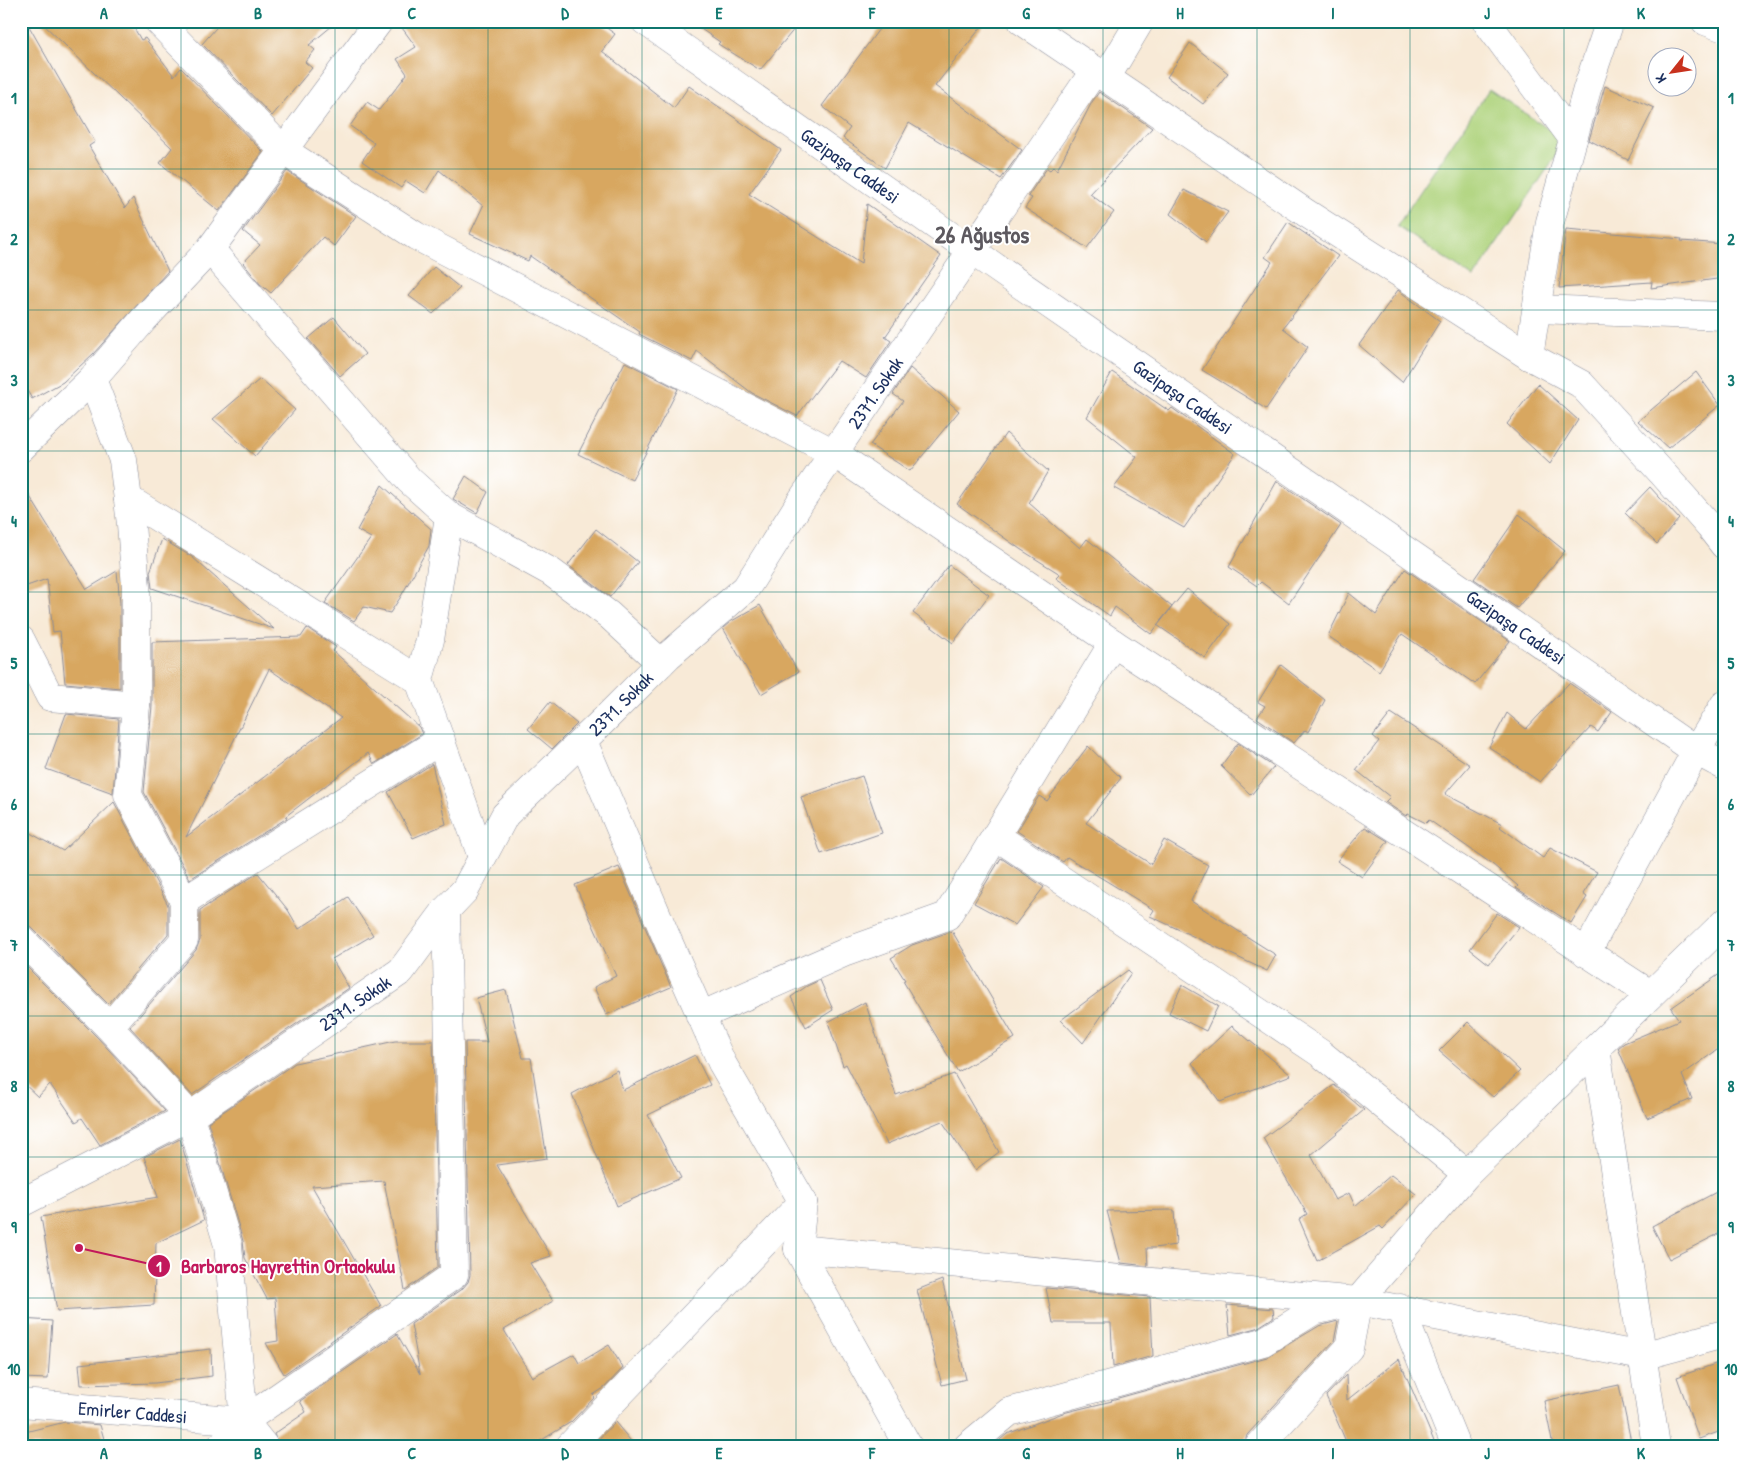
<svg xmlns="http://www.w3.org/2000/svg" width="1745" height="1467" font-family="'Patrick Hand',sans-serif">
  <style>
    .green { fill: #aed37c; stroke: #64816d }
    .building { fill: #d8a761; fill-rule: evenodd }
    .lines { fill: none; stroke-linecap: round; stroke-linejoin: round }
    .minor-casing { stroke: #8a8c9a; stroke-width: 29 }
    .tertiary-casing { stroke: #8a8c9a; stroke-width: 29 }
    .minor { stroke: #fff; stroke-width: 28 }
    .tertiary { stroke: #fff; stroke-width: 28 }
    .grid { fill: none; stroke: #0f766e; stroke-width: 1; stroke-opacity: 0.55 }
    .labels { text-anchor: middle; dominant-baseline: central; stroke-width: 4; stroke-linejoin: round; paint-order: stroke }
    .street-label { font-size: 19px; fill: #1b2f5e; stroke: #fff }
    .district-label { font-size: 24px; font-weight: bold; fill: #5d595f; stroke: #fff }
    .leader { fill: none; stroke: #c2185b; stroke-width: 2 }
    .callout-dot { fill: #c2185b; stroke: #fff; stroke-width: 2 }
    .mark-label { font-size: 15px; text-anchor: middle; font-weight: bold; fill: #fff }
    .callout-label { font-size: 20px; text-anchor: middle; font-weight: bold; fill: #c2185b; stroke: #fff; stroke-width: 4; stroke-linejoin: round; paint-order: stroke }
    .neatline { fill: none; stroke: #0f766e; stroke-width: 2 }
    .grid-label { font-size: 16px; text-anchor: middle; font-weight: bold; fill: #0f766e }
  </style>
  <rect width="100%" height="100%" fill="#fff"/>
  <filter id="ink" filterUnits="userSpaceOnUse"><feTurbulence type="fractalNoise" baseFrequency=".02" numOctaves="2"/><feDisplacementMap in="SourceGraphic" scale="10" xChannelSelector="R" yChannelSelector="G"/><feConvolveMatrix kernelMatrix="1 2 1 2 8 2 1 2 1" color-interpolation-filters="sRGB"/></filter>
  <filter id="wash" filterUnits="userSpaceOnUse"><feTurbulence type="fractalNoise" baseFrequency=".0096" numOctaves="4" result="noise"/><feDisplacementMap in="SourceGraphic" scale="20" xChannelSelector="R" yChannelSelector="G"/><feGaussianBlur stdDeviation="1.12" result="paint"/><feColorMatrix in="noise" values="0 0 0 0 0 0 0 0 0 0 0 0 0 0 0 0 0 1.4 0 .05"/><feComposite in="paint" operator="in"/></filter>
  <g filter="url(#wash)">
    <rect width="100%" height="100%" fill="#f8ead7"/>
    <polygon class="green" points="1489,89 1566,141 1474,278 1397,226"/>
    <g id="blocks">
      <g class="building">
        <polygon points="21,21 26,21 95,142 89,146 125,208 133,198 168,271 93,354 63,382 32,399 21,380"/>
        <polygon points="40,21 130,21 141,40 145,38 174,76 181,68 263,152 219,211 160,163 172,148"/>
        <polygon points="222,21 338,21 309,45 315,50 305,62 312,68 272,116 202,44"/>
        <polygon points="397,21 597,21 615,34 602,51 674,108 689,86 781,150 749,194 861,264 867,204 941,256 885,337 891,341 866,378 839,361 797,416 752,393 697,351 692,361 639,334 640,332 530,256 528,261 470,234 483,206 439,170 425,193 406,181 401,188 362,161 374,143 350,126 367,102 379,110 407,74 397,59 416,47"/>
        <polygon points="689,21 801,21 760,70 718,44 720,42"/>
        <polygon points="885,21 986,21 935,86 1022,150 1001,179 909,123 885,168 843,138 850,128 822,106"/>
        <polygon points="1190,43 1228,73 1203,104 1167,77"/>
        <polygon points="1605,86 1654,108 1628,160 1589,140"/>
        <polygon points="1099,92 1152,128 1090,194 1114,212 1087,248 1025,208 1032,198 1028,196 1047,168 1050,170 1053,167 1057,170 1092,102"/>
        <polygon points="287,171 356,216 334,246 323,237 271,293 260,284 243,263 260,245 243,231"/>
        <polygon points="1184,190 1228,212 1206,242 1170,214"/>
        <polygon points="1288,222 1338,256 1283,328 1308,347 1266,409 1202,370 1272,262 1265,257"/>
        <polygon points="1566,229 1682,239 1681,241 1724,244 1724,278 1651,288 1652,282 1559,288"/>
        <polygon points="434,267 460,288 433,314 409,296"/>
        <polygon points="1398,290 1440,321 1402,382 1359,345"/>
        <polygon points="334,317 365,354 340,376 308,339"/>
        <polygon points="625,362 678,389 632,480 578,454"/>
        <polygon points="910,368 959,411 910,471 870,445 903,401 893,394"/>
        <polygon points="1112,372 1169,411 1172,408 1235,454 1184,528 1114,488 1137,457 1087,417"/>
        <polygon points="1696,372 1720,405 1668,448 1638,421"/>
        <polygon points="260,379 295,410 255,456 213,419"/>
        <polygon points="1538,384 1578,420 1550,464 1507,424"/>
        <polygon points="1006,433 1048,471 1029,503 1080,548 1087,539 1172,607 1151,634 1115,607 1110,616 1056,578 1060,574 1020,549 957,504"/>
        <polygon points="466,476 488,492 477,513 453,499"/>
        <polygon points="1277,481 1341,525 1289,603 1261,582 1257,586 1229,567"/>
        <polygon points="21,482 87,589 117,571 120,603 120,688 65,683 60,631 53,632 47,579 21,588"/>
        <polygon points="382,485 431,529 429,546 400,598 390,613 364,607 354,621 325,603 371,538 357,530"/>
        <polygon points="1650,487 1679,519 1657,544 1625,513"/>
        <polygon points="1519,514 1565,551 1517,608 1474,579"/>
        <polygon points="596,529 638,562 610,597 568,565"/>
        <polygon points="162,539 192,557 274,629 152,588 150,572"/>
        <polygon points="949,565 989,595 953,643 913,613"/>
        <polygon points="1405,569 1510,641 1475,684 1402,634 1379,671 1328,636 1349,593 1376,615"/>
        <polygon points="1187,589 1230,624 1205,658 1157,625"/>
        <polygon points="760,605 798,672 761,694 723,628 730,622"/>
        <path d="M307,628L336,647L333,651L419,727L422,734L374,764L368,753L286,816L287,818L190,879L144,792L152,706V642L301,637ZM269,669L341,718L186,837Z"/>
        <polygon points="1281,665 1325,700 1308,732 1305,730 1294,743 1257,718 1265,706 1258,702"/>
        <polygon points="1569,683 1612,712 1598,732 1591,727 1540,782 1489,747 1507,713 1526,729"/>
        <polygon points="550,702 577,724 552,749 528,729"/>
        <polygon points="1391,713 1470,765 1445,794 1502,824 1500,827 1543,858 1550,848 1597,872 1583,894 1587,897 1571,923 1516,888 1518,886 1492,864 1429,820 1426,823 1408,814 1406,816 1385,802 1390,797 1356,770 1379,741 1373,736"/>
        <polygon points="66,714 119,719 113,793 46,769"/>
        <polygon points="1238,743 1274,767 1251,795 1221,766"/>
        <polygon points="1088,746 1121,778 1086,823 1151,864 1164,840 1208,865 1191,901 1276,955 1267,971 1150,916 1154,910 1067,857 1063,862 1017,831 1039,796 1047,801"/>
        <polygon points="432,764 446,824 413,838 388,792"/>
        <polygon points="862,776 882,833 821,854 801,797"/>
        <polygon points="114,802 168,905 168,934 108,1004 32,928 26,924 21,924 21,828 63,851"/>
        <polygon points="1365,827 1388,841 1362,877 1337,861"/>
        <polygon points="1001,858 1044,887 1015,925 974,903"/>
        <polygon points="619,867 671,987 606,1015 594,987 616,976 575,885"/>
        <polygon points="258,873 288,910 299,929 348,897 373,935 332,959 349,988 192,1095 130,1027 196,950 200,940 200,910"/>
        <polygon points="1497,913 1519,927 1489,964 1470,949"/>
        <polygon points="952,931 1015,1038 958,1072 903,981 905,980 891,958 912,945"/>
        <polygon points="21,961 98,1038 165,1111 100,1145 82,1118 76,1122 50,1084 38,1097 21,1081"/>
        <polygon points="1128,970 1131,973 1083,1043 1061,1020"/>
        <polygon points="1724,971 1724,1045 1682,1075 1692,1099 1647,1118 1618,1048 1624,1043 1679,1020 1671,1008"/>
        <polygon points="820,980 833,1010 806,1027 791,997 807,986"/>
        <polygon points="1182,985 1218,1006 1206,1031 1169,1013"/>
        <polygon points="506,990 523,1058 531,1058 547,1158 497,1165 551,1256 530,1263 553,1301 504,1330 532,1377 574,1354 579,1363 609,1345 623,1368 604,1388 593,1395 595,1397 571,1422 532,1446 279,1446 274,1434 306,1412 300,1401 397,1334 420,1374 411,1324 463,1288 468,1282 470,1275 465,1042 487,1042 476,998"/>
        <polygon points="865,1002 896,1095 954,1074 999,1152 975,1170 942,1121 887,1144 846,1064 843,1066 828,1022"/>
        <polygon points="1468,1022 1520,1071 1493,1097 1439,1051"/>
        <polygon points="1232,1026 1291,1075 1220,1102 1192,1063"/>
        <polygon points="395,1041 433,1041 438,1267 405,1290 384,1181 312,1186 381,1306 284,1374 266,1343 278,1341 275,1298 267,1299 245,1258 243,1241 208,1122 295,1063"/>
        <polygon points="695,1055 710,1085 648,1115 681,1178 617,1206 572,1094 617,1070 623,1090"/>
        <polygon points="1334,1085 1364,1110 1311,1155 1335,1200 1349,1193 1355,1206 1391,1175 1416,1194 1383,1229 1380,1226 1317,1261 1299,1219 1307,1214 1263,1138"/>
        <polygon points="180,1139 204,1220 156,1243 154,1305 57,1311 41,1217 158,1197 144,1157"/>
        <polygon points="1724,1188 1724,1231 1669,1259 1652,1226"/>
        <polygon points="1174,1210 1176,1245 1154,1248 1147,1248 1148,1266 1121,1263 1107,1211"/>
        <polygon points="942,1280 966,1379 942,1385 917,1290"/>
        <polygon points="1046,1288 1150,1297 1153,1356 1113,1367 1111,1323 1053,1323"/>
        <polygon points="1227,1305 1273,1309 1274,1317 1257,1328 1230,1335"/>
        <polygon points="21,1319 52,1321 48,1379 21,1378"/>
        <polygon points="1338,1321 1334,1341 1247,1435 1244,1446 993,1446 1007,1434 1063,1413 1112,1401 1111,1400 1267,1357 1319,1326"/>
        <polygon points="211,1349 212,1376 155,1383 81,1385 79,1364"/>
        <polygon points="1399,1359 1436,1446 1348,1446 1326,1396 1346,1375 1347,1400"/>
        <polygon points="1724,1361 1724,1430 1699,1439 1677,1377"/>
        <polygon points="1619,1385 1632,1446 1553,1446 1544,1401"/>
        <polygon points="65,1422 100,1425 106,1446 21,1446 21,1433"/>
        <polygon points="615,1422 635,1446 592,1446"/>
      </g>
    </g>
  </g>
  <g filter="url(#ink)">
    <use href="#blocks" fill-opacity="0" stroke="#8a8c9a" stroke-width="1"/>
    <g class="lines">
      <g class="minor-casing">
        <g id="minor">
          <polyline points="158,21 284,151 416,236 834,453 1113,643 1650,994"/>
          <polyline points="1022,21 1306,213 1529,356 1581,384 1664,475 1710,527 1724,545"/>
          <polyline points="1486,21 1573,139"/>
          <polyline points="1705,21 1724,28"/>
          <polyline points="1106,78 1140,21"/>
          <polyline points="210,249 409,480 449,516 551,572 609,615 661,663"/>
          <polyline points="1537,309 1724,316"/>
          <polyline points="1529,356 1550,222 1587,89 1610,21"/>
          <polyline points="92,379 123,460 131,524 136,587 136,705 128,795 184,901 184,940 109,1027"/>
          <polyline points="21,448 92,379 144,319 210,249 379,21"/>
          <polyline points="128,499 419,680"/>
          <polyline points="449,516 430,640 419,680 482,857"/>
          <polyline points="21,640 50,697 136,705"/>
          <polyline points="583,741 668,941 722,1063 803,1202"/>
          <polyline points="996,836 1320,1053 1467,1174"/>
          <polyline points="184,901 441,740"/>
          <polyline points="21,939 109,1027 190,1116 228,1245 244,1421 264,1446"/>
          <polyline points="1586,953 1696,751 1724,705"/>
          <polyline points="700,1016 846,952 947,916 1113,643"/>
          <polyline points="1596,1048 1656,1446"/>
          <path id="s1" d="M21,1203L190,1116L401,971L446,910L465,890L505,815L602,722L668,656L746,588L801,501L1095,70"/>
          <polyline points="798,1249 908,1446"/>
          <polyline points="1400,1308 1456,1446"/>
          <path id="s2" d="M21,1403L244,1421"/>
          <polyline points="221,1446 244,1421 454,1275 446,910"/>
          <polyline points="570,1446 803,1202 798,1249 1358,1301"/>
          <polyline points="968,1446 1009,1412 1263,1342 1313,1311 1343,1304"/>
        </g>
      </g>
      <g class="tertiary-casing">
        <g id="tertiary">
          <path id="s3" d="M645,21L972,251L1696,751L1724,766"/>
          <polyline points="1358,1301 1642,1356 1724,1334"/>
          <polyline points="1259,1446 1349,1348 1358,1301 1467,1174 1724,923"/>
        </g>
      </g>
      <use href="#minor" class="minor"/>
      <use href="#tertiary" class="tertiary"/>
    </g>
  </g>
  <path class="grid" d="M181,21V1446M335,21V1446M488,21V1446M642,21V1446M796,21V1446M949,21V1446M1103,21V1446M1257,21V1446M1410,21V1446M1564,21V1446M21,169H1724M21,310H1724M21,451H1724M21,592H1724M21,734H1724M21,875H1724M21,1016H1724M21,1157H1724M21,1298H1724"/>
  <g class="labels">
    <g class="street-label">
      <text stroke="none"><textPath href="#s3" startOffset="251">Gazipaşa Caddesi</textPath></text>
      <text stroke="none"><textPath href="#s1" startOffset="1200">2371. Sokak</textPath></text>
      <text stroke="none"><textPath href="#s3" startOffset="656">Gazipaşa Caddesi</textPath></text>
      <text stroke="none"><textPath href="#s3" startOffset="1061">Gazipaşa Caddesi</textPath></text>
      <text stroke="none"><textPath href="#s1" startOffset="795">2371. Sokak</textPath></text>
      <text stroke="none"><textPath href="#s1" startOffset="390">2371. Sokak</textPath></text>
      <text stroke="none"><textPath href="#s2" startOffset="112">Emirler Caddesi</textPath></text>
    </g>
    <g class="district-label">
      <text x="982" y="234">26 Ağustos</text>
    </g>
  </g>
  <path class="leader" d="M79 1248L159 1266"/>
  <g class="callout-dot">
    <circle cx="79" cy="1248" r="5"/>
    <circle cx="159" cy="1266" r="12"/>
  </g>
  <g class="mark-label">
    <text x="159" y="1272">1</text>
  </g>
  <g class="callout-label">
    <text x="288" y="1273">Barbaros Hayrettin Ortaokulu</text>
  </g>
  <rect width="1745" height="1467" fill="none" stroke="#fff" stroke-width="55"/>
  <g transform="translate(1672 72) rotate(240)"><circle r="24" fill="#ffffff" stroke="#a4acbf"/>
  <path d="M0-4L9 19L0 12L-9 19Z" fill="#c8321e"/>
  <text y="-8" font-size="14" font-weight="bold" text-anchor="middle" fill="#1b2f5e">K</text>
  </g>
  <rect x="28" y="28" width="1690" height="1412" class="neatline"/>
  <g class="grid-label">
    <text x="104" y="19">A</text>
    <text x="258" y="19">B</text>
    <text x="412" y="19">C</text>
    <text x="565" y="19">D</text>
    <text x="719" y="19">E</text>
    <text x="872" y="19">F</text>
    <text x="1026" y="19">G</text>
    <text x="1180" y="19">H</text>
    <text x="1333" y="19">I</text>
    <text x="1487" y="19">J</text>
    <text x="1641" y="19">K</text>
    <text x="14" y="104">1</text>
    <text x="1731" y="104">1</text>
    <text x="14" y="245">2</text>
    <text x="1731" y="245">2</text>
    <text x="14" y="386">3</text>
    <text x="1731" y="386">3</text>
    <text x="14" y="527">4</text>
    <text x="1731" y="527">4</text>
    <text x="14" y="669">5</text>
    <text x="1731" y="669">5</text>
    <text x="14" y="810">6</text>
    <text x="1731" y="810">6</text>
    <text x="14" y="951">7</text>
    <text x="1731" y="951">7</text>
    <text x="14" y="1092">8</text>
    <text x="1731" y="1092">8</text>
    <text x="14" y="1233">9</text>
    <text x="1731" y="1233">9</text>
    <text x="14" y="1375">10</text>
    <text x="1731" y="1375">10</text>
    <text x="104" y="1459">A</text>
    <text x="258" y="1459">B</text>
    <text x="412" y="1459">C</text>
    <text x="565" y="1459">D</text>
    <text x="719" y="1459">E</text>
    <text x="872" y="1459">F</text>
    <text x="1026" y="1459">G</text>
    <text x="1180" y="1459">H</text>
    <text x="1333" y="1459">I</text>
    <text x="1487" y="1459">J</text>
    <text x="1641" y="1459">K</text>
  </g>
</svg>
